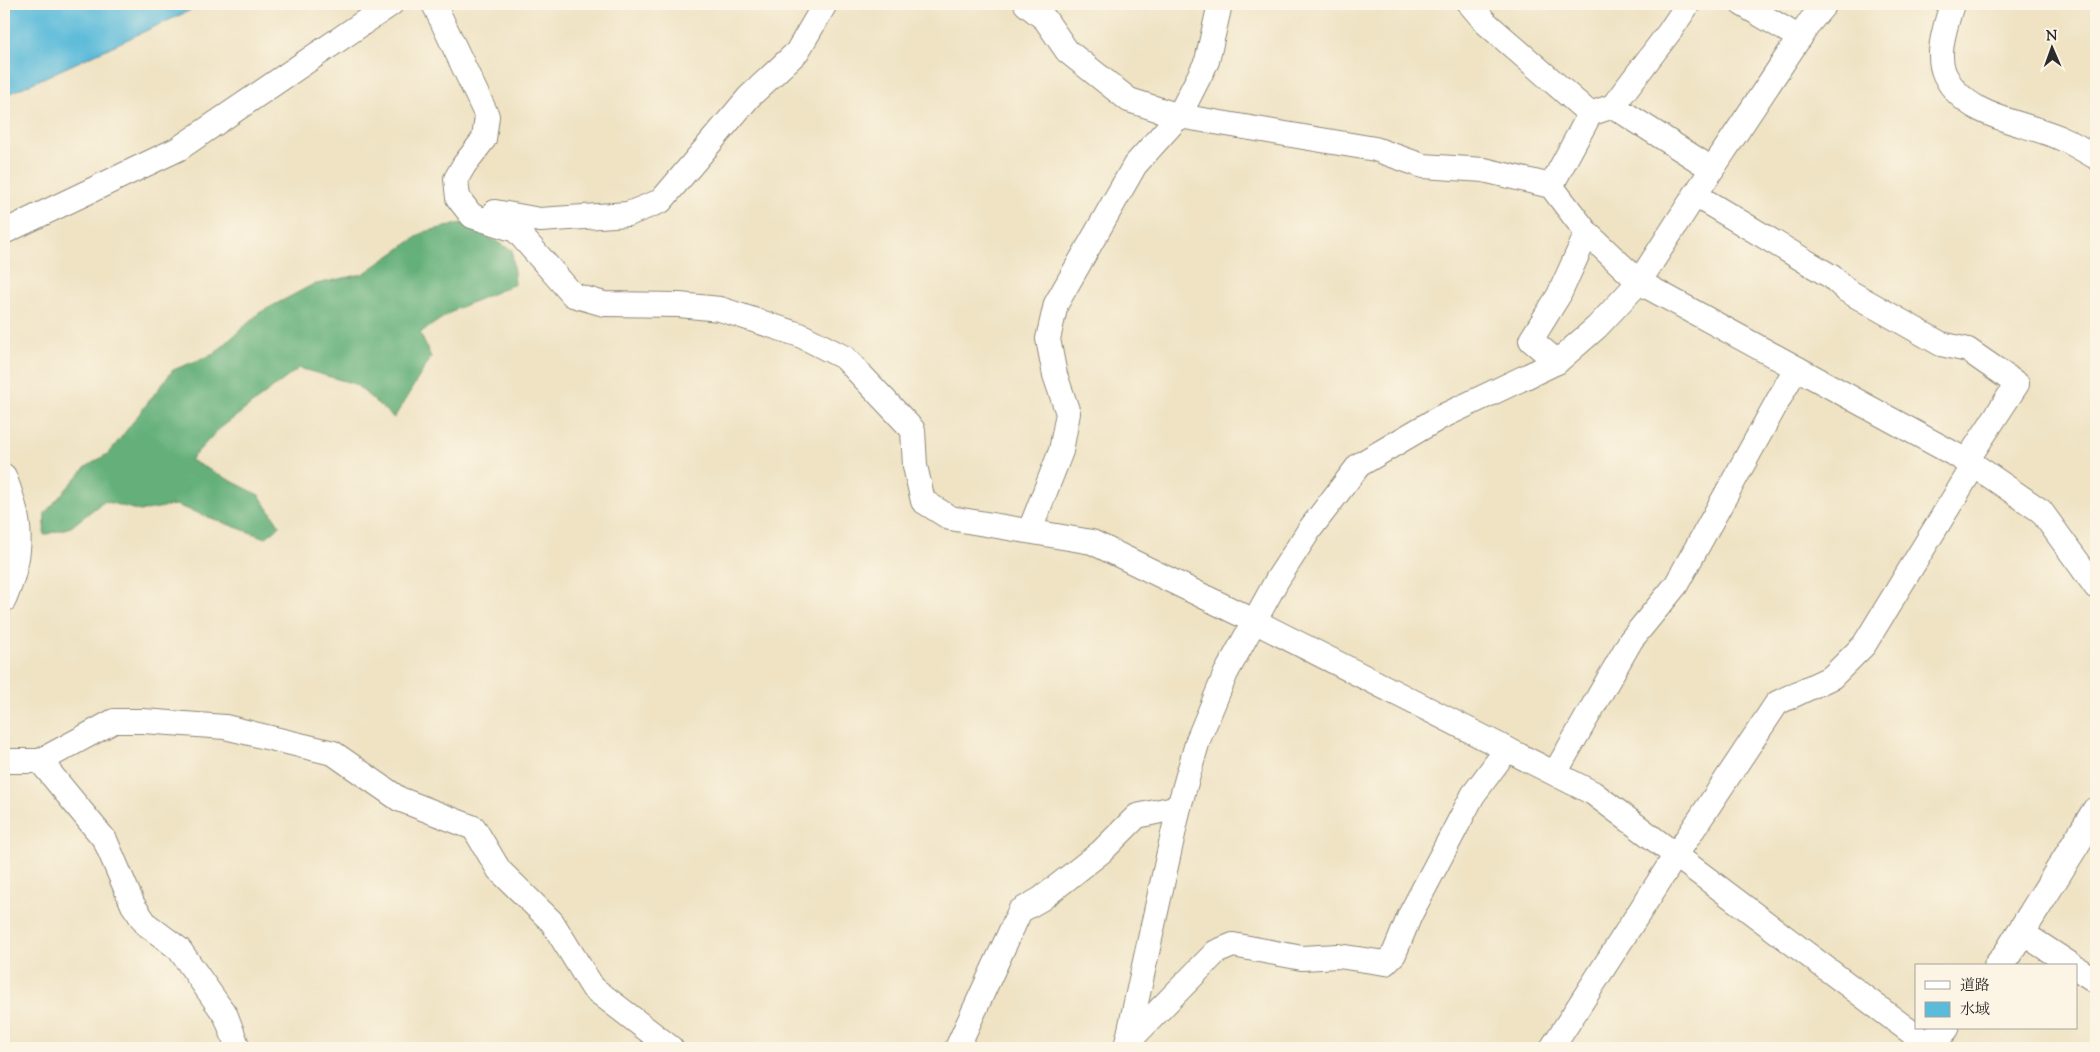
<svg xmlns="http://www.w3.org/2000/svg" width="2100" height="1052" font-family="'Sorts Mill Goudy','Noto Serif JP',serif">
  <style>
    .forest { fill: #65b07a; stroke: #486e52 }
    .water { fill: #5bbbda; stroke: #437382 }
    .lines { fill: none; stroke-linecap: round; stroke-linejoin: round }
    .minor-casing { stroke: #8d8778; stroke-width: 26 }
    .major-casing { stroke: #8d8778; stroke-width: 30 }
    .minor { stroke: #fff; stroke-width: 24 }
    .major { stroke: #fff; stroke-width: 28 }
  </style>
  <rect width="100%" height="100%" fill="#fcf5e5"/>
  <filter id="ink" filterUnits="userSpaceOnUse"><feTurbulence type="fractalNoise" baseFrequency=".02" numOctaves="2"/><feDisplacementMap in="SourceGraphic" scale="10" xChannelSelector="R" yChannelSelector="G"/><feConvolveMatrix kernelMatrix="1 2 1 2 8 2 1 2 1" color-interpolation-filters="sRGB"/></filter>
  <filter id="wash" filterUnits="userSpaceOnUse"><feTurbulence type="fractalNoise" baseFrequency=".0096" numOctaves="4" result="noise"/><feDisplacementMap in="SourceGraphic" scale="20" xChannelSelector="R" yChannelSelector="G"/><feGaussianBlur stdDeviation="1.12" result="paint"/><feColorMatrix in="noise" values="0 0 0 0 0 0 0 0 0 0 0 0 0 0 0 0 0 1.4 0 .05"/><feComposite in="paint" operator="in"/></filter>
  <g filter="url(#wash)">
    <rect width="100%" height="100%" fill="#efe3c4"/>
    <polygon class="forest" points="462,223 512,250 515,284 456,309 420,333 431,357 394,418 355,384 299,368 218,430 190,460 259,495 280,526 265,538 176,505 140,511 104,501 71,527 44,535 45,513 86,467 109,453 173,370 214,354 259,313 312,285 363,274 424,232"/>
    <polygon class="water" points="4,4 204,4 4,96"/>
  </g>
  <g filter="url(#ink)">
    <g class="lines">
      <g class="minor-casing">
        <g id="minor">
          <polyline points="434,4 487,116 484,139 464,165 456,179 458,198 472,216 516,230 573,295 604,304 679,305 720,309 800,335 845,358 913,430 915,466 923,501 950,518 1092,542 1254,621 1593,793 1932,1048"/>
          <polyline points="1026,4 1045,19 1067,51 1129,100 1179,116 1375,149 1423,166 1484,170 1551,186 1587,233 1639,282 1974,465 2041,511 2096,587"/>
          <polyline points="1470,4 1486,23 1590,114"/>
          <polyline points="1742,4 1800,38"/>
          <path d="M1952,4C1946,25 1935,54 1945,75C1966,119 2023,121 2063,139C2074,144 2085,151 2096,157"/>
          <polyline points="1613,106 1712,169"/>
          <polyline points="1551,186 1590,114 1613,106 1670,31 1688,4"/>
          <polyline points="1695,195 1832,277 1846,290 1941,344 1968,350 2017,384 1966,462"/>
          <polyline points="495,212 540,220 628,214 661,201 749,97 797,52 825,4"/>
          <polyline points="4,232 178,149 391,4"/>
          <polyline points="1557,362 1531,340 1559,295 1587,233"/>
          <path d="M4,476C23,523 24,553 4,600"/>
          <polyline points="1030,530 1061,451 1068,413 1055,375 1048,339 1056,304 1135,165 1179,116 1207,61 1220,4"/>
          <polyline points="4,761 40,761 105,840 133,905 146,924 179,949 226,1016 238,1048"/>
          <polyline points="40,761 114,721 143,721 225,727 333,753 399,799 474,828 499,870 552,922 593,988 671,1048"/>
          <polyline points="1555,773 1631,640 1676,585 1796,368"/>
          <polyline points="2021,932 2073,966"/>
          <polyline points="2076,968 2096,981"/>
          <polyline points="1127,1043 1216,952 1233,945 1302,958 1338,956 1385,963 1394,954 1410,915 1473,795 1507,749"/>
          <polyline points="957,1048 1020,911 1041,899 1101,852 1137,816 1179,807"/>
          <polyline points="1126,1048 1179,807 1198,740 1226,673 1277,580 1310,529 1359,465 1439,418 1557,362 1597,327 1639,282 1695,195 1810,22 1825,4"/>
          <polyline points="1552,1048 1676,855 1777,703 1832,677 1864,645 1974,465"/>
        </g>
      </g>
      <g class="major-casing">
        <g id="major">
          <polyline points="1998,966 2008,953 2096,811"/>
          <polyline points="1928,1048 1945,1028"/>
        </g>
      </g>
      <use href="#minor" class="minor"/>
      <use href="#major" class="major"/>
    </g>
  </g>
  <rect width="2100" height="1052" fill="none" stroke="#fcf5e5" stroke-width="20"/>
  <rect x="1915" y="964" width="162" height="65" fill="#fcf5e5" stroke="#a8a49b"/>
  <rect x="1925" y="981" width="25" height="8" fill="#ffffff" stroke="#a8a49b"/>
  <text x="1960" y="990" font-size="15" fill="#2b2b2b">道路</text>
  <rect x="1925" y="1002" width="25" height="15" fill="#5bbbda" stroke="#a8a49b"/>
  <text x="1960" y="1014" font-size="15" fill="#2b2b2b">水域</text>
  <g transform="translate(2052 48) rotate(358)" stroke="#fcf5e5" stroke-width="4" paint-order="stroke">
  <path d="M0-4L9 19L0 12L-9 19Z" fill="#2b2b2b"/>
  <text y="-8" font-size="14" font-weight="bold" text-anchor="middle" fill="#2b2b2b">N</text>
  </g>
</svg>
